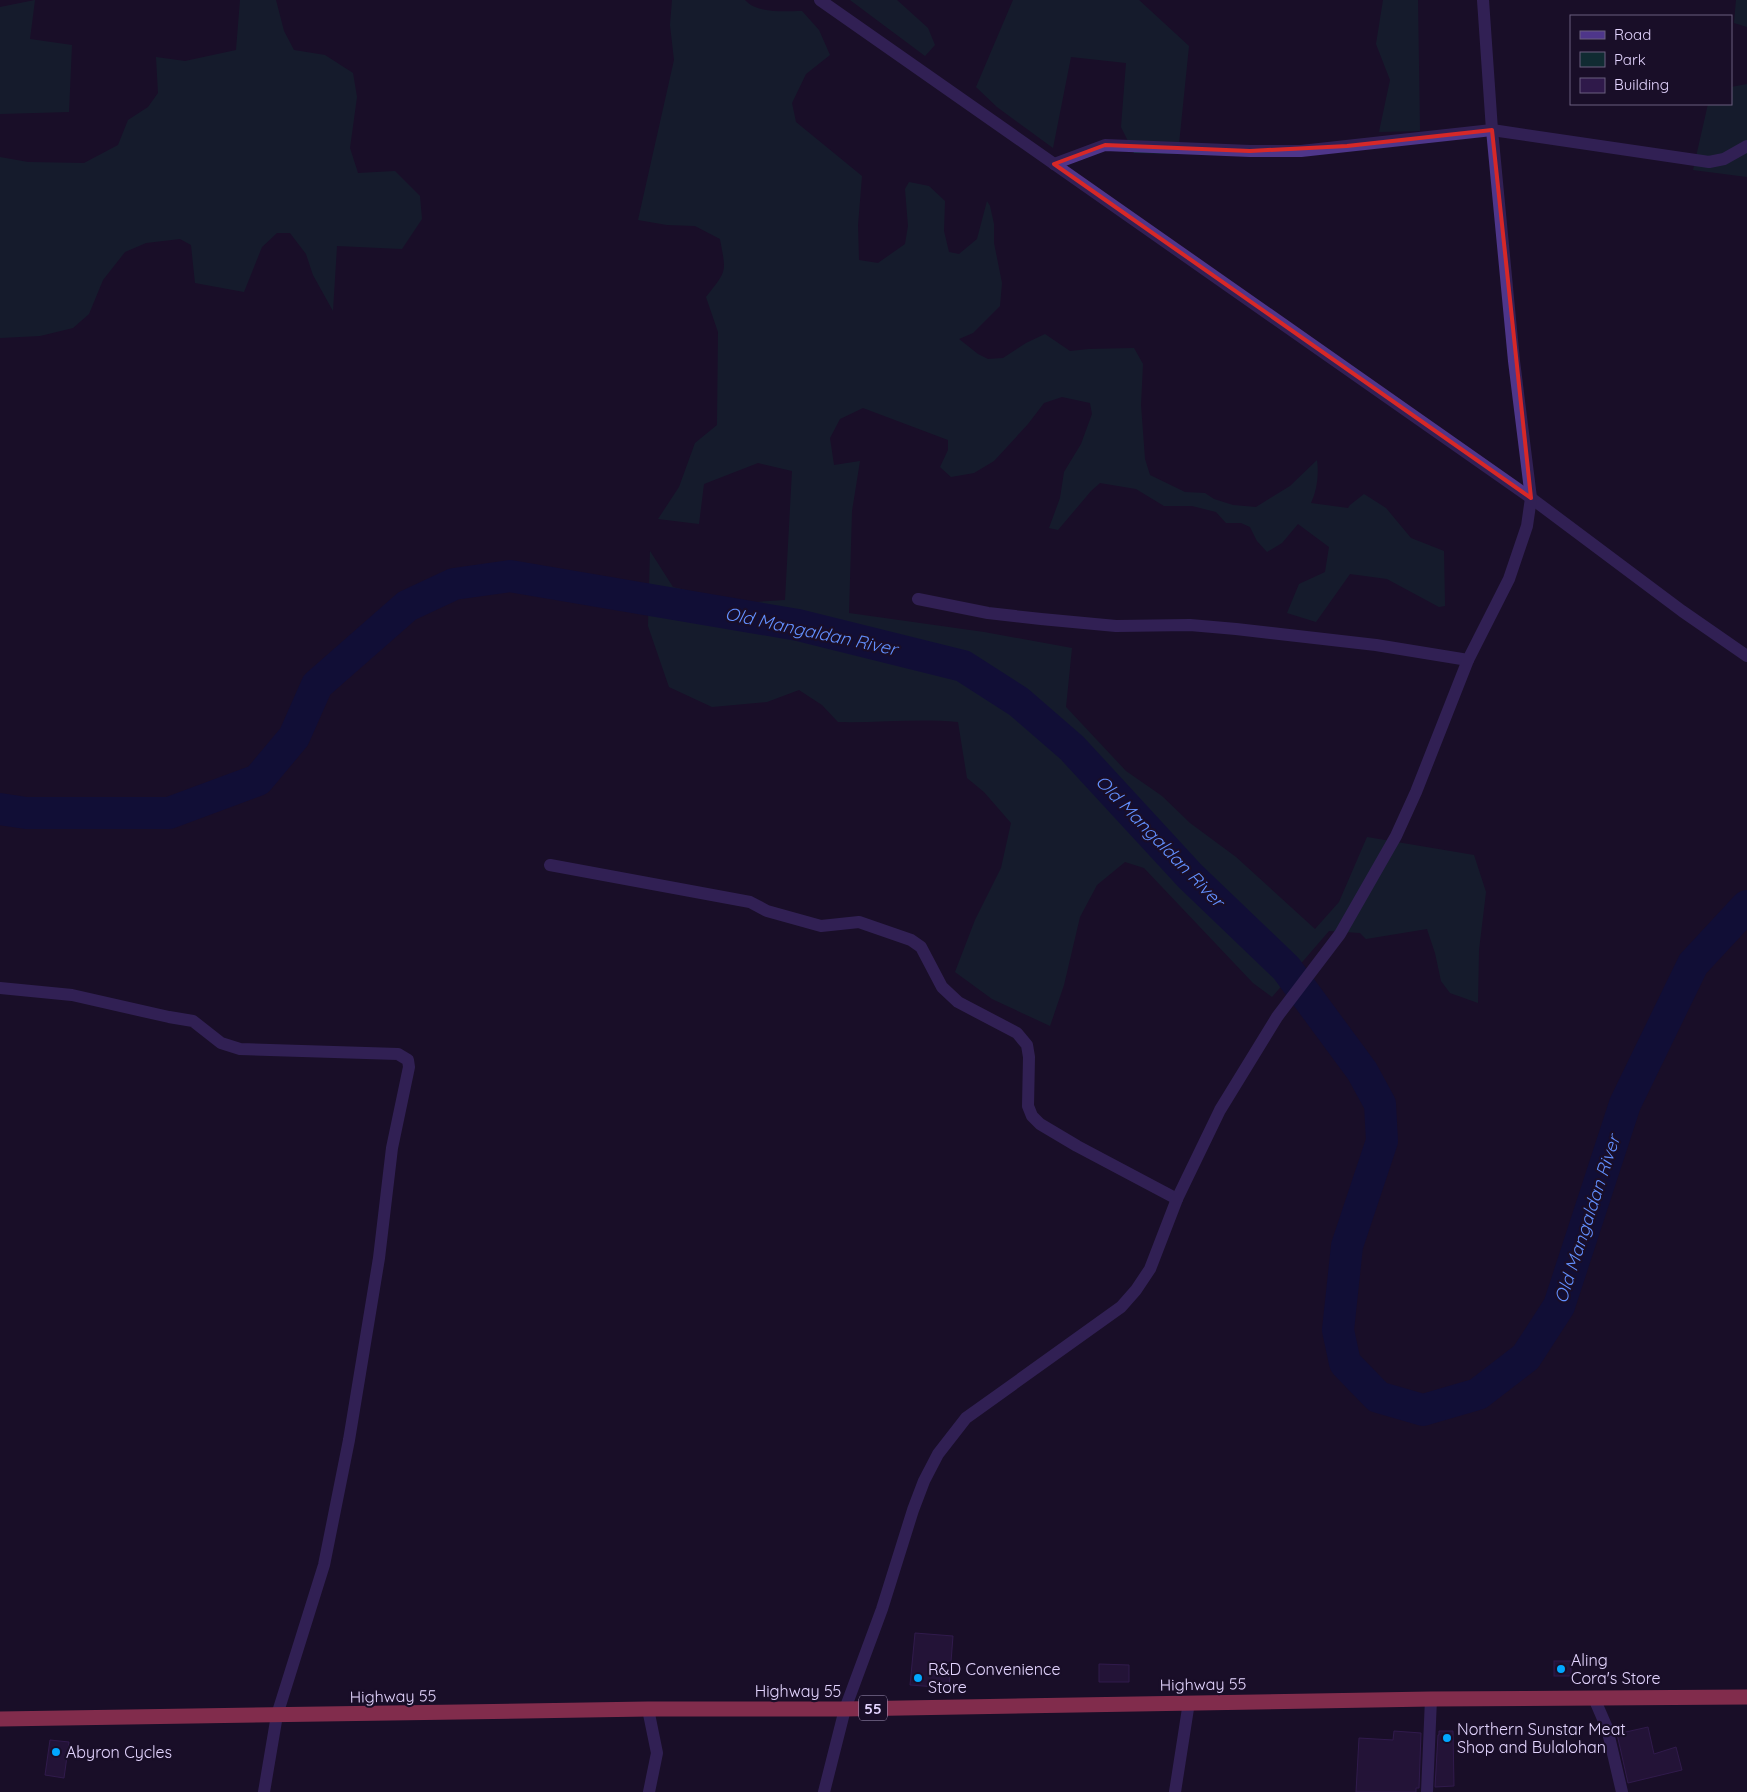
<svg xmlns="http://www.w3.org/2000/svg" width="1747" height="1792" font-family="Quicksand,sans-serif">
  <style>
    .green { fill: #102b32 }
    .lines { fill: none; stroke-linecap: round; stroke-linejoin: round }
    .river { stroke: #070e48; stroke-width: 32 }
    .building { fill: #2f194a; stroke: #4c2977 }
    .minor { stroke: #4e368a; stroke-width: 12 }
    .highway { stroke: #ff5079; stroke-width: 15 }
    .marked { fill: none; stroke: #d62828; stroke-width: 4; stroke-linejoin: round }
    .poi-dot { fill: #01a7ff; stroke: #190e28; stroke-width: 2 }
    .labels { text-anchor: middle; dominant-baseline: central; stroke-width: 4.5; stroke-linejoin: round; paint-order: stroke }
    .shield { fill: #190e28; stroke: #a799be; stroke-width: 1 }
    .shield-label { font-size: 15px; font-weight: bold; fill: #e4d5ff }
    .poi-label { font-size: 16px; fill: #e4d5ff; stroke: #190e28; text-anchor: start }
    .street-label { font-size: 16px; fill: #e4d5ff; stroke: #190e28 }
    .water-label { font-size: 18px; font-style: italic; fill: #6390ff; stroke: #190e28 }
  </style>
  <rect width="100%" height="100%" fill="#190e28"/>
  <g class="green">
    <polygon points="35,0 30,39 72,45 69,112 0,114 0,7"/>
    <polygon points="240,0 276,0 284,31 294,50 325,55 353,73 357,97 350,148 358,173 395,171 420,196 422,219 402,249 337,246 333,311 313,275 306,254 290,233 277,233 262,247 244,292 195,283 191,245 180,239 146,243 125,252 103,280 89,314 73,328 40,336 0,338 0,157 28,162 84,163 118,145 128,120 148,107 158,93 156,57 185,61 236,50"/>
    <path d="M672,0H745C757,14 785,11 802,11L819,30L830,55L806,74L792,103L796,122L862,176L858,225L859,260L878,263L905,244L908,226L905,189L909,182L929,186L945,201L944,231L949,252L959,254L977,239L987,201L990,206L994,224V243L1002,283L1000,306L973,333L959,339L978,354L988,359L1003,358L1026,343L1045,334L1070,351L1089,349L1134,348L1143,364L1141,405L1145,459L1150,475L1185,492L1205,493L1214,499L1233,505L1256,507L1290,486L1317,460C1319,475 1317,490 1311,503L1348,508L1350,505L1364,494L1386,508L1411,538L1444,551L1445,606L1439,607L1387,579L1350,574L1316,622L1287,613L1299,584L1325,572L1329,547L1298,524L1282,543L1267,552L1257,541L1250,527L1241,523H1226L1216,512L1192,506H1164L1136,489L1100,483L1091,491L1058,530L1049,528L1060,498L1064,472L1081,444L1092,414L1090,403L1062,397L1044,403L1028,424L994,461L974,473L951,477L940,467L948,450V440L863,408L840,419L830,438L834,465L860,461L852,511L849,613L984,632L1072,648L1066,707L1126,771L1162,796L1190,823L1236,857L1315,929L1339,902L1367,837L1474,855L1486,892L1479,950L1478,1003L1450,993L1441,981L1435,953L1427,929L1366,939L1360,933L1329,931L1272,997L1253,983L1144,868L1125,862L1097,885L1080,917L1064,985L1050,1026L992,999L955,972L975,920L1001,868L1011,823L984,792L967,778L958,722C918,718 878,723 838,722L822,705L799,690L767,702L712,707L669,687L648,626L650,551L673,587L740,603L785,600L792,471L758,463L704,484L699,524L658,519L679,487L695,443L717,425L718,332L706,297C728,270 726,272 720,239L695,226L667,225L638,220L674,60L670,25Z"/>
    <polygon points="850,0 897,0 928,28 935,45 925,56"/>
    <polygon points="1013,0 1139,0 1189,46 1178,154 1134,153 1121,127 1126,63 1071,57 1053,148 997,107 976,87"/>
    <polygon points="1383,0 1418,0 1420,131 1379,132 1390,80 1376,44"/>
    <polygon points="1736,0 1747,0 1747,27 1734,23"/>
    <polygon points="1747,84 1747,177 1693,170 1708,104 1731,104 1731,87"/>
  </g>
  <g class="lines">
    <polyline class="river" points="0,809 26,813 169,813 258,780 294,737 317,685 407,606 454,584 510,576 798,625 963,666 1019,702 1072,748 1190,876 1286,968 1362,1071 1380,1104 1382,1141 1347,1246 1338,1330 1345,1363 1378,1397 1423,1410 1478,1394 1526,1357 1559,1306 1625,1104 1693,964 1747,906"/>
  </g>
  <g class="building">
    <polygon points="915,1633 953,1636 949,1688 910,1685"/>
    <rect x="1554" y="1661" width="17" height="15"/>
    <polygon points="1099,1664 1129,1665 1129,1682 1099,1682"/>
    <polygon points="1648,1727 1654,1754 1676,1747 1682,1770 1628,1783 1617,1734"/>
    <polygon points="1394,1731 1421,1733 1419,1788 1416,1788 1416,1792 1356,1792 1359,1738 1393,1740"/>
    <polygon points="1439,1731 1453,1731 1454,1786 1435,1787 1438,1735 1439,1735"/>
    <polygon points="50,1740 69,1742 64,1778 45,1775"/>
  </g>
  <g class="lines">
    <g class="minor">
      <polyline points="820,0 1531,498 1682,611 1747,656"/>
      <polyline points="1054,164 1105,145 1250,151 1301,151 1492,130 1709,162 1724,159 1747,146"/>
      <polyline points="918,599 988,613 1041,619 1116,626 1190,625 1236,629 1376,645 1468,660"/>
      <polyline points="550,865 750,902 767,911 821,926 859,922 911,940 921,947 942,987 958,1002 1017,1033 1027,1045 1029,1057 1028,1106 1032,1116 1040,1124 1077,1146 1177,1199"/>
      <polyline points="0,988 72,995 169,1017 193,1021 221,1043 240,1049 398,1054 408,1060 409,1067 392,1148 379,1258 349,1440 324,1565 277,1715 264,1792"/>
      <polyline points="1594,1698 1607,1728 1622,1792"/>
      <polyline points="648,1709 657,1753 649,1792"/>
      <polyline points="824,1792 845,1709 882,1609 913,1510 924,1481 938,1454 966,1418 1121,1307 1136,1290 1150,1269 1177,1199 1220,1110 1277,1017 1340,934 1396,836 1416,792 1468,660 1509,579 1527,526 1531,498 1514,361 1492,130 1483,0"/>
      <polyline points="1175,1792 1189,1702"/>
      <polyline points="1427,1792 1431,1699"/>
    </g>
    <polyline class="highway" points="0,1719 648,1709 845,1709 1431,1699 1747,1697"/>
  </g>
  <path d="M0 0H1747V1792H0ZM1492,130L1531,498L1054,164L1105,145L1250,151L1347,146Z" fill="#190e28" fill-opacity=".55" fill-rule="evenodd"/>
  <path class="marked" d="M1492,130L1531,498L1054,164L1105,145L1250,151L1347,146Z"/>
  <g class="poi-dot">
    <circle cx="1561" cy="1669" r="5"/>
    <circle cx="918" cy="1678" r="5"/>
    <circle cx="1447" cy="1738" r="5"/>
    <circle cx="56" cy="1752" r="5"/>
  </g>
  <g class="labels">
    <rect class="shield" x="859" y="1695.5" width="28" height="25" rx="4"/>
    <g class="shield-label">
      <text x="873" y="1708">55</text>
    </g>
    <g class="poi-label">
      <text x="1571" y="1660">Aling<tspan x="1571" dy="18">Cora's Store</tspan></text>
      <text x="928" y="1669">R&amp;D Convenience<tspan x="928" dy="18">Store</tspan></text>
      <text x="1457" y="1729">Northern Sunstar Meat<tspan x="1457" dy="18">Shop and Bulalohan</tspan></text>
      <text x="66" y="1752">Abyron Cycles</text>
    </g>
    <g class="street-label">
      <text transform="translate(1203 1684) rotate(-1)">Highway 55</text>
      <text x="798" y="1691">Highway 55</text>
      <text transform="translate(393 1696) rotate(-1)">Highway 55</text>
    </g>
    <g class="water-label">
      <text transform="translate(811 631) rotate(12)">Old Mangaldan River</text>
      <text transform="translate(1160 841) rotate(46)">Old Mangaldan River</text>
      <text transform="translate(1587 1219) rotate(-72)">Old Mangaldan River</text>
    </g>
  </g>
  <rect x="1570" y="15" width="162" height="90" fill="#190e28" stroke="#6a5e7e"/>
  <rect x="1580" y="31" width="25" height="8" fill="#4e368a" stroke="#6a5e7e"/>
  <text x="1614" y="40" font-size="15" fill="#e4d5ff">Road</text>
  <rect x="1580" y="52" width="25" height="15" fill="#102b32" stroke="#6a5e7e"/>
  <text x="1614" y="65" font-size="15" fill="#e4d5ff">Park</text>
  <rect x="1580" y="78" width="25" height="15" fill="#2f194a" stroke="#6a5e7e"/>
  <text x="1614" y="90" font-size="15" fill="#e4d5ff">Building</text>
</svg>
